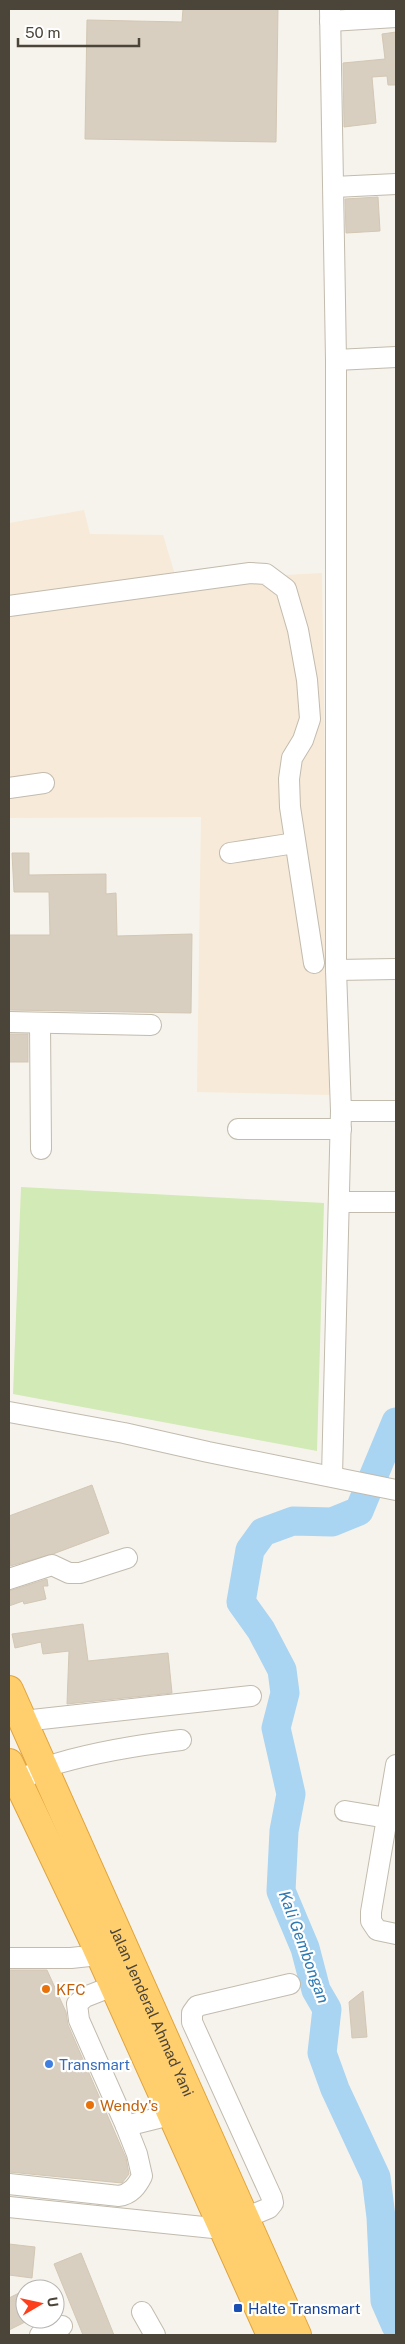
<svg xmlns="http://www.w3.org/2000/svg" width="405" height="2344" font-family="'Public Sans',sans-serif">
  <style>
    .commercial { fill: #f7ead8 }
    .green { fill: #d2eab5 }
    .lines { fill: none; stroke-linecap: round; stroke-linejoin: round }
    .river { stroke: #a9d4f2; stroke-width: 29 }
    .building { fill: #d8cfc1; stroke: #d3c7b4 }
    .minor-casing { stroke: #c2bbae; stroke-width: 22 }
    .highway-casing { stroke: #e0a43c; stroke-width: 30 }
    .minor { stroke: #fff; stroke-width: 20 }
    .highway { stroke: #ffcf6e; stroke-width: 28 }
    .food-dot { fill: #e8710a; stroke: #fff; stroke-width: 2 }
    .shop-dot { fill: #3f7fe0; stroke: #fff; stroke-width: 2 }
    .transit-dot { fill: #1a4fb4; stroke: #fff; stroke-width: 2 }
    .labels { text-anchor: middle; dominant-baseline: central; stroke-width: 4.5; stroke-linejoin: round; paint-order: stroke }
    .food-label { font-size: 15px; fill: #c56008; stroke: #fff; text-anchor: start }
    .street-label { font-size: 15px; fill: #4b4439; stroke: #fff }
    .shop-label { font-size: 15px; fill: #366cbe; stroke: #fff; text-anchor: start }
    .transit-label { font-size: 15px; fill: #164399; stroke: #fff; text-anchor: start }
    .water-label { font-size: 16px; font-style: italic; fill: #2e7ab2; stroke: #fff }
  </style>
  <rect width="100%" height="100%" fill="#f6f3ec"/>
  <polygon class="commercial" points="84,510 90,534 163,535 177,581 322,573 330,1095 197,1092 201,817 9,818 9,523"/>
  <polygon class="green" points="21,1187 324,1203 317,1451 13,1394"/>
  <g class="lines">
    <polyline class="river" points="396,1422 359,1511 332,1522 293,1521 263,1532 250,1550 241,1602 261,1630 282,1670 285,1693 276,1728 291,1794 284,1831 281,1891 305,1948 316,1990 327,2009 322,2053 335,2089 376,2177 381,2217 385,2301 396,2326"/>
  </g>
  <g class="building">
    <polygon points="183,9 278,9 276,142 85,139 87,20 182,22"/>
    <polygon points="396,32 396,85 388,85 387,76 372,77 376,123 344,127 343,63 385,59 382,34"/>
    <polygon points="378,197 380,231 346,233 345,199"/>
    <polygon points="12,853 29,853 29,875 106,874 106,894 116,893 117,936 192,934 191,1013 9,1010 9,935 50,935 49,892 14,892"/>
    <rect x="9" y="1034" width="19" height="28"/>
    <polygon points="92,1485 109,1533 53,1554 10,1566 9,1516"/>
    <polygon points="47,1579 48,1586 43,1586 46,1599 24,1604 23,1601 9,1606 9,1591"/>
    <polygon points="83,1624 88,1661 168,1653 172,1693 67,1704 69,1651 43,1654 41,1642 15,1648 12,1634"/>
    <polygon points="9,1970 47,1970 66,2012 68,2025 126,2158 129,2174 122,2183 9,2172"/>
    <polygon points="363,1991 367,2037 352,2038 349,2002"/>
    <polygon points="9,2244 35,2247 32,2278 9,2275"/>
    <polygon points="81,2253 114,2335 83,2335 54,2264"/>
    <polygon points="25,2290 25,2322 9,2330 9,2298"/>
  </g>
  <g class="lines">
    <g class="minor-casing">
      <g id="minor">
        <polyline points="330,9 336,360 336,970 341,1111 332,1476"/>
        <polyline points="330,21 396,17"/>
        <polyline points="334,187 396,184"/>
        <polyline points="336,360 396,357"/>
        <polyline points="9,606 250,573 266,574 286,589 298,630 307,680 310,719 303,740 292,758 289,779 290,807 314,963"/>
        <polyline points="9,788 44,783"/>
        <polyline points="230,853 295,843"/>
        <polyline points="336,970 396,969"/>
        <polyline points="9,1022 151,1025"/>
        <polyline points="40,1023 41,1149"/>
        <polyline points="341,1111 396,1111"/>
        <polyline points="238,1129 341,1129"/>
        <polyline points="340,1202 396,1202"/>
        <polyline points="9,1412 124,1433 208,1452 396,1490"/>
        <polyline points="9,1579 52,1565 69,1573 80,1573 127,1558"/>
        <polyline points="23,1721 251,1696"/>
        <polyline points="396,1765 371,1912 371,1921 377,1930 396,1934"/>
        <path d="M9,1781C26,1779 43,1768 59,1763C100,1751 139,1745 181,1740"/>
        <polyline points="345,1811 387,1818"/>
        <polyline points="9,1958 71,1958 99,1955"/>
        <polyline points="113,1986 85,1997 77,2004 79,2020 126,2126 170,2115"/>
        <path d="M9,2184L119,2196C131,2194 137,2186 142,2176L137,2154L126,2126"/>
        <polyline points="9,2207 223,2229"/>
        <polyline points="245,2218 269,2208 273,2203 272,2198 192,2022 192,2013 197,2006 290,1984"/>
        <polyline points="142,2312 155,2335"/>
        <polyline points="40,2335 62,2326"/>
      </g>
    </g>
    <g class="highway-casing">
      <g id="highway">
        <path id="s1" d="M9,1690L297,2335"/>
        <polyline points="9,1763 92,1937 271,2335"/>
      </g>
    </g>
    <use href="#minor" class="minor"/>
    <use href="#highway" class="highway"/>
  </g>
  <g class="food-dot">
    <circle cx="46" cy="1989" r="5"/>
    <circle cx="90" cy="2105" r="5"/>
  </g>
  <circle class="shop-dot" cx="49" cy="2064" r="5"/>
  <rect class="transit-dot" x="233" y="2303" width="10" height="10" rx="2.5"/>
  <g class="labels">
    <g class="food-label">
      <text x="56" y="1989">KFC</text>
      <text x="100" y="2105">Wendy's</text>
    </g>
    <g class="street-label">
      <text stroke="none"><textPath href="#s1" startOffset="352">Jalan Jenderal Ahmad Yani</textPath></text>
    </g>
    <g class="shop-label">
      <text x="59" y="2064">Transmart</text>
    </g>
    <g class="transit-label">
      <text x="248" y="2308">Halte Transmart</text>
    </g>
    <g class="water-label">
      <text transform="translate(304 1947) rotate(70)">Kali Gembongan</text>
    </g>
  </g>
  <rect width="405" height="2344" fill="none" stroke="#4b4439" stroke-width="20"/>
  <g transform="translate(40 2304) rotate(81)"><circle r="24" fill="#ffffff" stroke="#b7b4b0"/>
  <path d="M0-4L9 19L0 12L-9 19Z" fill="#fc3f1d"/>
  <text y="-8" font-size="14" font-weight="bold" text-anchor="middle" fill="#4b4439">U</text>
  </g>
  <path d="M18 38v8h121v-8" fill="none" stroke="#4b4439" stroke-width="2.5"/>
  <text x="25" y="38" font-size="15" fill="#4b4439" stroke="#ffffff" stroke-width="4" paint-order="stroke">50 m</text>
</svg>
